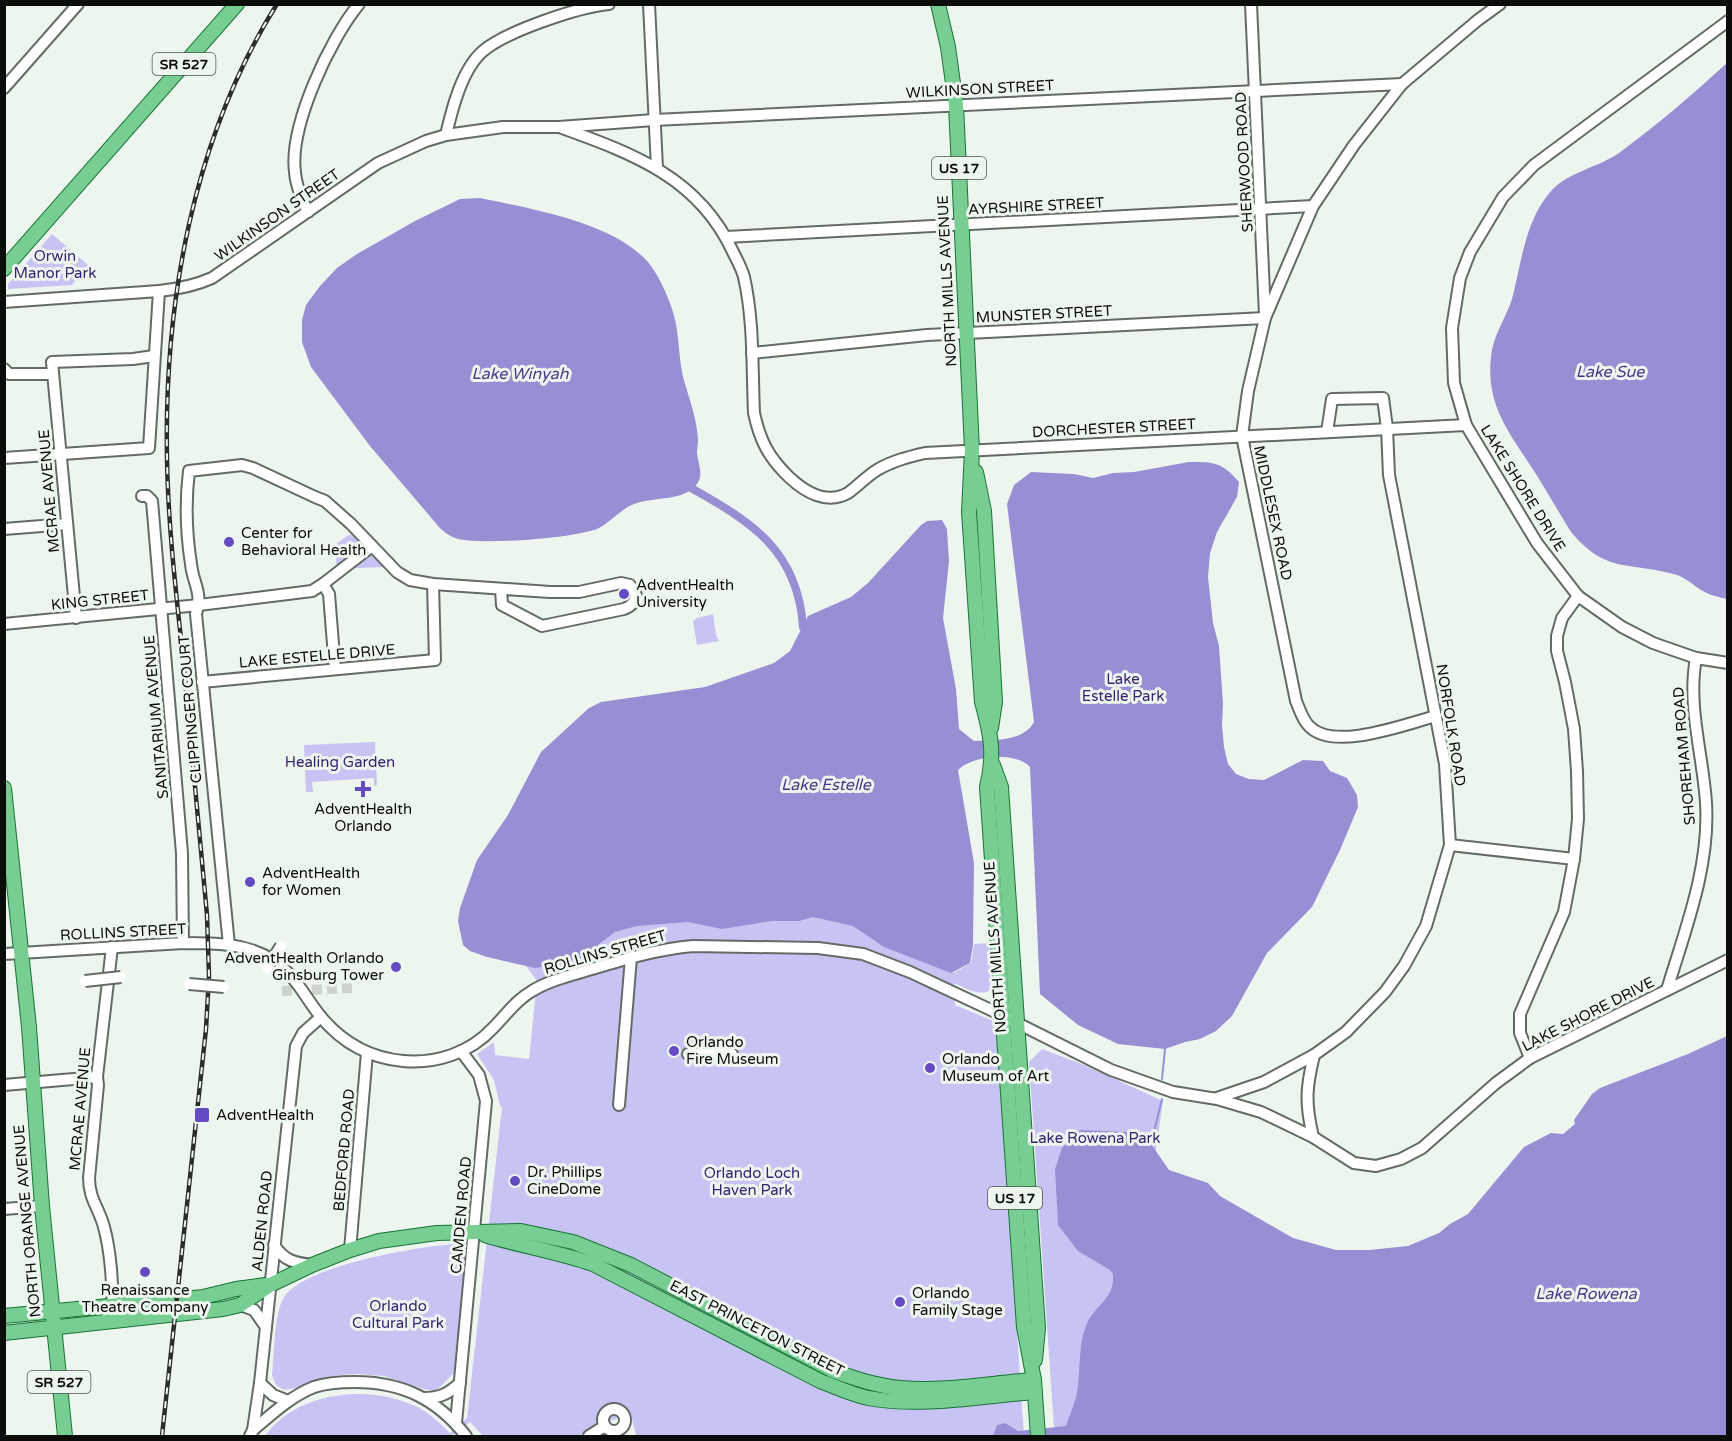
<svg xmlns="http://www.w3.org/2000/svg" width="1732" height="1441" font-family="'Varela Round',sans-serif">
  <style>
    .green { fill: #c7c4f4 }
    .water { fill: #968fd4 }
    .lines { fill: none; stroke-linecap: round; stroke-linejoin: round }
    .stream { stroke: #968fd4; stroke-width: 2 }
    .canal { stroke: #968fd4; stroke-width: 8 }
    .minor-tunnel { stroke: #cbd3cc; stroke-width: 10; stroke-dasharray: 10 5; stroke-linecap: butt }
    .minor-casing { stroke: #646b65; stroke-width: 14 }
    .major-casing { stroke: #177434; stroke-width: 16 }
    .minor { stroke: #fff; stroke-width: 10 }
    .major { stroke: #77cd92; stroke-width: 14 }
    .rail-casing { stroke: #2a2d2a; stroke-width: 4.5 }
    .rail { stroke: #edf6ee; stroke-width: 2; stroke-dasharray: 7; stroke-linecap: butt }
    .minor-bridge-casing { stroke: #646b65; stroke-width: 14; stroke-linecap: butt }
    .minor-bridge { stroke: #fff; stroke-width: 10 }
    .poi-dot { fill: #644ac3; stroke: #edf6ee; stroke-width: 2 }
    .labels { text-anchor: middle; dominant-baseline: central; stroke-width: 6; stroke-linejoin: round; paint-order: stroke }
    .shield { fill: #edf6ee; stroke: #4f534f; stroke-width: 1.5 }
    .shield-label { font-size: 14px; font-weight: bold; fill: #0b0d0b }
    .street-label { font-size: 15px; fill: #0b0d0b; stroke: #edf6ee }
    .park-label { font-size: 15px; fill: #362273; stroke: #edf6ee }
    .poi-label { font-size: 15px; fill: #0b0d0b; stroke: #edf6ee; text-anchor: start }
    .water-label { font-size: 16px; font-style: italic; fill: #48388a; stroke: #edf6ee }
  </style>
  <rect width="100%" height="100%" fill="#edf6ee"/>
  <g class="green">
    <polygon points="52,234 88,265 72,285 8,289 8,284"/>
    <polygon points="355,534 385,567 336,569 337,543 347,536"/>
    <polygon points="713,614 716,635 719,641 697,645 693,621 697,618"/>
    <polygon points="375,742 377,785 374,786 374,778 312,782 313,792 306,792 304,745"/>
    <path d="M792,898L951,947L953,973L971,963L974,944L989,943L991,990C978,997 966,988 954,983L955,1005L996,1022L1024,1436H636L631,1414L604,1423L578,1436H483L470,1422L451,1436H265C296,1392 366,1384 413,1405C427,1411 439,1422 450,1433L467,1418L502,1107L500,1106L494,1080L477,1054L494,1042L495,1055L529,1059L537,981L526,966L501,960L588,933Z"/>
    <polygon points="1042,1049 1084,1065 1163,1101 1154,1164 1108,1423 1054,1428 1029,1062"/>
    <path d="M456,1244L465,1254V1264L455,1372L437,1390H427L384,1376L359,1374L337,1375L318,1379L301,1387L284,1390L276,1385L272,1376C274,1358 274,1314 283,1299C300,1266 420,1246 456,1244Z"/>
  </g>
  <g class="water">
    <path d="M1727,63V599C1718,597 1709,595 1701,590C1693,585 1686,578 1677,575C1630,561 1607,575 1571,532C1559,513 1548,493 1536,474C1510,433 1483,404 1492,350C1496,329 1510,312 1514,291C1522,257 1527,217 1552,190C1569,172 1599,167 1619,153C1657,125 1693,94 1727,63Z"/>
    <path d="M480,198C531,209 612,222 648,262C658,274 666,292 671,306C681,332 677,361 686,387C691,404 697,421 698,440C698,444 697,449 697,453C698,464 704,474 697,484C685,501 655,497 637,503C623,507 612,521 599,528C579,538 476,546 455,538C447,535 439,528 434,521L370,446L311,367L302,342V320L306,305L320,286L337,268L357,254L415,221L460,199Z"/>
    <path d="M1189,462C1214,462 1222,462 1239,482L1237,497L1217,532L1210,553L1208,577L1213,623L1219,646L1223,704L1222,725L1224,747L1228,764L1236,774L1249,779L1264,780L1303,760L1323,761L1330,771L1347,778L1357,795L1358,807L1340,850L1312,907L1267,953L1232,1016L1216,1031L1200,1039L1185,1042L1165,1049L1118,1044L1078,1025L1040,994L1030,767C1015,751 973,755 958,770L974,863L973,945L970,963L951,973L884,947L853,926L813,917L799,921H771L722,929L688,922L637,926L615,932L581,958L556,965L535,968L487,957L470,951L463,945L458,921L460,908L477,860L508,815L541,752L589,708L601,702L705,687L774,663L790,651L808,616L851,597L868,583L921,525L927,521L942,520L947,529L949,561L943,618L956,689L959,729L974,741C993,740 1023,742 1034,722L1007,504L1014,485L1031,472L1074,474L1093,478L1113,473L1134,472Z"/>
    <path d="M1727,1036V1436H1492L1468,1435L1456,1436H993L997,1425L1005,1423L1018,1431L1066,1426C1070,1413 1077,1400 1078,1386C1080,1368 1079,1342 1086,1326C1094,1304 1115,1301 1113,1274L1110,1270L1078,1251L1058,1225L1055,1169L1062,1148L1080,1130L1126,1132L1151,1144L1169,1170L1208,1183L1220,1196L1293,1238L1336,1250H1369L1408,1246L1439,1233L1450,1224L1468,1214L1524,1147L1551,1133L1563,1134L1575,1124L1574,1120L1592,1094L1600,1088L1688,1054Z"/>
  </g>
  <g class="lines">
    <g class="stream">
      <polyline points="1162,1079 1165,1049"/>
      <polyline points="1151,1144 1162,1099"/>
    </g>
    <path class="canal" d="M691,488C752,522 798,551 803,627"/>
    <polyline class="minor-tunnel" points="282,991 355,988"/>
    <g class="minor-casing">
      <g id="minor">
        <polyline points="649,4 657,168"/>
        <polyline points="1251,4 1265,315"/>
        <polyline points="1728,21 1534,165 1503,197 1470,252 1460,278 1452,328 1454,383 1466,425 1537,543 1578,596 1622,627 1653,643 1696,658 1728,663"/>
        <polyline points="4,88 78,4"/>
        <path d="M562,128C634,154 699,178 733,252C737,260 742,269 744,277C754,321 752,369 754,413C760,441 769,458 789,477C805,492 827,505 848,493C858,486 867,476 877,470C892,461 908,457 925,453L1466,425"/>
        <path d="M446,135C452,109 462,69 483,51C507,31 578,7 609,4"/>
        <path d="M308,212C302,199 296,186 295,172C289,126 330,39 359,4"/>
        <polyline points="726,237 1313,206"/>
        <path d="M4,302L159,291C178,289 194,286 212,278L378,163L426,141L446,135L503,127H559L654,120L1402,84"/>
        <polyline points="752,353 927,335 1265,318"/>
        <polyline points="4,369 9,374 53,374"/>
        <polyline points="4,458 149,448 159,291"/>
        <polyline points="142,496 147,496 152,501 182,853 183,943"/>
        <polyline points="4,529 67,524"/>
        <polyline points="323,584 329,594 335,669"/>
        <polyline points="76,618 52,362 133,359 154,356"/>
        <polyline points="4,624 199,605 312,591 323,584 372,546"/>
        <polyline points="202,682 435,660 433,584"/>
        <path d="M1436,716C1406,724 1333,752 1309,726C1302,719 1300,710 1296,701L1242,436L1248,391L1265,318L1313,206L1354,145L1402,84L1478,20L1500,4"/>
        <polyline points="1450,845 1574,859"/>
        <path d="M229,945L196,614C203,592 193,584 191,564C186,532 185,503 189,471L242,465L253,468L315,497L325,501L351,524L397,572L410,580L433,584L550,592H579L621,583L630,585L636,595C635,603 631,606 624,609L542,626L502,605L501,589"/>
        <path d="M112,947L97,1077L98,1085L89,1178C89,1199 99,1208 104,1227C111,1253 112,1280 113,1307"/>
        <path d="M4,954L183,943C214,943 245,943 271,959C296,975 304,996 321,1017C342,1042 370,1058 403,1061C436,1064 470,1053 493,1028C506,1015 516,1000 532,991C550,980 572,975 592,969C625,959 658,949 693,946L818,948L863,954L910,972L991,1010L1111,1070L1173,1092L1217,1099L1261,1112L1313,1137L1354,1163L1376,1166L1401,1159L1422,1148L1496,1083L1530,1058L1728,960"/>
        <path d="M1667,990C1685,930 1710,867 1706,803C1703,755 1687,706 1696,658"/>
        <polyline points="688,1054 732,1054"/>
        <polyline points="1530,1058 1520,1033 1520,1014 1564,912 1574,859 1578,819 1577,771 1574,729 1565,682 1557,651 1557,636 1562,618 1578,596"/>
        <polyline points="4,1085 97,1077"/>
        <polyline points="1217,1098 1264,1082 1314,1055 1346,1032 1385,992 1404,966 1426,926 1450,845 1445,764 1389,475 1387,428 1383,398 1332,399 1327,432"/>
        <polyline points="619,1105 631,957"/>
        <path d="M1313,1137C1305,1103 1306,1088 1314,1055"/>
        <polyline points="4,1209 42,1206"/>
        <path d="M274,1245C284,1261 295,1263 312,1265"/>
        <polyline points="350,1250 367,1053"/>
        <polyline points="240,1305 254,1310 266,1327"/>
        <polyline points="260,1383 273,1395 288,1401"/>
        <path d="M423,1398C440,1398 448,1394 460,1383"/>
        <circle cx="614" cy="1420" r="11"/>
        <polyline points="456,1423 486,1101 479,1075 461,1051"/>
        <path d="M253,1430C272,1414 291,1396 314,1387C326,1383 342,1382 355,1382C402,1382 437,1399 466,1436"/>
        <polyline points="250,1436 253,1430 260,1383 296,1046 303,1033 321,1017"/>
        <polyline points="589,1436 605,1426"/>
      </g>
    </g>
    <g class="major-casing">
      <g id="major">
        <path d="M938,4L948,47L956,105L972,450L969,512L982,702C991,735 995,754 987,787L1024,1327L1034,1380L1038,1436"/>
        <polyline points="4,269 237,4"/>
        <polyline points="976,472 984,511 995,702 991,728"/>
        <polyline points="993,765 1001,787 1038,1328 1035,1360"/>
        <polyline points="4,788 29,1027 42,1206 65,1436"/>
        <path d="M485,1235C521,1246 558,1252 593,1264L820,1381C836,1387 851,1394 868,1398C923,1408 980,1396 1035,1392"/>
        <polyline points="4,1316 203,1297 236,1289 265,1285"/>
        <path d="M4,1333L223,1309L240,1305L270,1285L312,1265L350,1250L379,1241L437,1233L521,1231L573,1242L631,1265L834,1371C856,1379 877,1386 901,1388C943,1392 991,1383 1034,1380"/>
      </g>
    </g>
    <use href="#minor" class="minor"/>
    <use href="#major" class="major"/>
    <g class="rail-casing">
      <path id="rail" d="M162,1436L206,1029L209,976L207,915C199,829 191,744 183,658C176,592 168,525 167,458C164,302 193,138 277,4"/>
    </g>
    <use href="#rail" class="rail"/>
    <g class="minor-bridge-casing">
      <g id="minor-bridge">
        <polyline points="267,968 281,946"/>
        <polyline points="85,981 121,977"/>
        <polyline points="189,984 224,987"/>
      </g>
    </g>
    <use href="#minor-bridge" class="minor-bridge"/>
  </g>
  <g class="poi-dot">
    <circle cx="229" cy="542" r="6"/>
    <circle cx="624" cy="594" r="6"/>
    <path d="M360 780h6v6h6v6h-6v6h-6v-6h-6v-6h6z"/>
    <circle cx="250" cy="882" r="6"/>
    <circle cx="396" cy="967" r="6"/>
    <circle cx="674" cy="1051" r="6"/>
    <circle cx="930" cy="1068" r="6"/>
    <rect x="194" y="1107" width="16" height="16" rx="3"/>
    <circle cx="515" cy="1181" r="6"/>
    <circle cx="145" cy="1272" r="6"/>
    <circle cx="900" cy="1302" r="6"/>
  </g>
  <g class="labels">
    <g class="shield">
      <rect x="152.5" y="53" width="63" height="22" rx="4.5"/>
      <rect x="932" y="157" width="54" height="22" rx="4.5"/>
      <rect x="988" y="1187" width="54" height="22" rx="4.5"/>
      <rect x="27.5" y="1371" width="63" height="22" rx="4.5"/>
    </g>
    <g class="shield-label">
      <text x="184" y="64">SR 527</text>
      <text x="959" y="168">US 17</text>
      <text x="1015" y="1198">US 17</text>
      <text x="59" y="1382">SR 527</text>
    </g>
    <g class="street-label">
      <text transform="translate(980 89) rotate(-3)">WILKINSON STREET</text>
      <text transform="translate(1244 162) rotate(-93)">SHERWOOD ROAD</text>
      <text transform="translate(1036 206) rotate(-3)">AYRSHIRE STREET</text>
      <text transform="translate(277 215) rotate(-35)">WILKINSON STREET</text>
      <text transform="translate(947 281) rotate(-93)">NORTH MILLS AVENUE</text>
      <text transform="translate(1044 314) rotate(-3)">MUNSTER STREET</text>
      <text transform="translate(1114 428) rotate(-3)">DORCHESTER STREET</text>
      <text transform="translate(1523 488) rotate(58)">LAKE SHORE DRIVE</text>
      <text transform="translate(49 491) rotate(-95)">MCRAE AVENUE</text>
      <text transform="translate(1273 513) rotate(78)">MIDDLESEX ROAD</text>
      <text transform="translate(100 600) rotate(-6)">KING STREET</text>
      <text transform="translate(317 656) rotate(-5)">LAKE ESTELLE DRIVE</text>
      <text transform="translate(190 709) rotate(-95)">CLIPPINGER COURT</text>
      <text transform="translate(156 717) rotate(-95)">SANITARIUM AVENUE</text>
      <text transform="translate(1451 725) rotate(81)">NORFOLK ROAD</text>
      <text transform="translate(1684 756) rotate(-95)">SHOREHAM ROAD</text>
      <text transform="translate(123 932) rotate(-3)">ROLLINS STREET</text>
      <text transform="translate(995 947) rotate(-94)">NORTH MILLS AVENUE</text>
      <text transform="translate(605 952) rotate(-16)">ROLLINS STREET</text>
      <text transform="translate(1588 1014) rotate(-27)">LAKE SHORE DRIVE</text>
      <text transform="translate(80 1109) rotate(-85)">MCRAE AVENUE</text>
      <text transform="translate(344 1150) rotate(-85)">BEDFORD ROAD</text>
      <text transform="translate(461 1215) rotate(-85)">CAMDEN ROAD</text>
      <text transform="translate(27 1221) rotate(-95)">NORTH ORANGE AVENUE</text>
      <text transform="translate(262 1221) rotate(-84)">ALDEN ROAD</text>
      <text transform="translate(757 1328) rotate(27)">EAST PRINCETON STREET</text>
    </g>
    <g class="park-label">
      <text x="55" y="256">Orwin<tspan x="55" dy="17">Manor Park</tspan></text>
      <text x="1123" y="679">Lake<tspan x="1123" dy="17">Estelle Park</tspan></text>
      <text x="340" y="762">Healing Garden</text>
      <text x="1095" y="1138">Lake Rowena Park</text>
      <text x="752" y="1173">Orlando Loch<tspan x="752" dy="17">Haven Park</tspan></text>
      <text x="398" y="1306">Orlando<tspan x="398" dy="17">Cultural Park</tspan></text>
    </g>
    <g class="poi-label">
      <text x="241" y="533">Center for<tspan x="241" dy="17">Behavioral Health</tspan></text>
      <text x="636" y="585">AdventHealth<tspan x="636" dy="17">University</tspan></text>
      <text x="363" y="809" text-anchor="middle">AdventHealth<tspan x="363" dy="17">Orlando</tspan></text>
      <text x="262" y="873">AdventHealth<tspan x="262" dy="17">for Women</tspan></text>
      <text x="384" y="958" text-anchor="end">AdventHealth Orlando<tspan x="384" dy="17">Ginsburg Tower</tspan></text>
      <text x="686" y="1042">Orlando<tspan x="686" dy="17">Fire Museum</tspan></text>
      <text x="942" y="1059">Orlando<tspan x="942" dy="17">Museum of Art</tspan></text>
      <text x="216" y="1115">AdventHealth</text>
      <text x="527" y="1172">Dr. Phillips<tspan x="527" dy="17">CineDome</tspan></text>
      <text x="145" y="1290" text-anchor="middle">Renaissance<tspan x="145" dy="17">Theatre Company</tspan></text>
      <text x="912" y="1293">Orlando<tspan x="912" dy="17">Family Stage</tspan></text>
    </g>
    <g class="water-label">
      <text x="1610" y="372">Lake Sue</text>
      <text x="520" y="374">Lake Winyah</text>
      <text x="826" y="785">Lake Estelle</text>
      <text x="1586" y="1294">Lake Rowena</text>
    </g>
  </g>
  <rect width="1732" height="1441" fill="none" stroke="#0b0d0b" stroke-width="12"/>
</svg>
